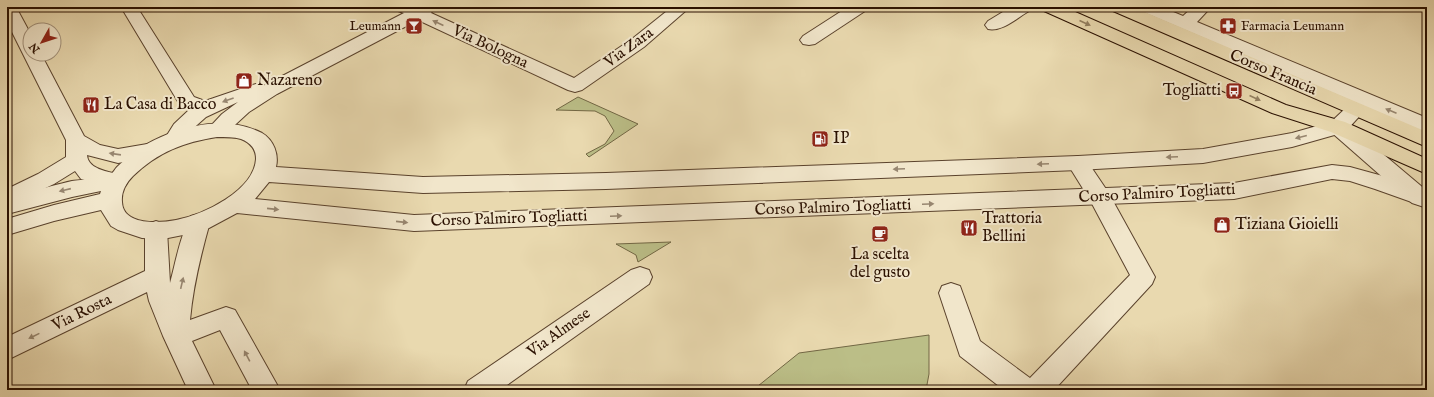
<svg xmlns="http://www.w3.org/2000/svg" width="1434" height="397" font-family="'IM FELL English',serif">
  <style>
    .green { fill: #bbbe87; stroke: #726744 }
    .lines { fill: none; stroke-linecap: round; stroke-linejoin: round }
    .minor-casing { stroke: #5a422c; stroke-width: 2 }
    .tertiary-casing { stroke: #5a422c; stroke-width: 2 }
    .primary-casing { stroke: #2a1000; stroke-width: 2 }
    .minor { fill: #f1e6cb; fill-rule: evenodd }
    .tertiary { fill: #f1e6cb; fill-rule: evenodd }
    .primary { fill: #e9d9af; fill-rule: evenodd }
    .oneway { fill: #978670 }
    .oneway2 { fill: #937f60 }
    .labels { text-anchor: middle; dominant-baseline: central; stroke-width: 4; stroke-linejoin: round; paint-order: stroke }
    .far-poi-label { font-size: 13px; fill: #2a1000; stroke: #f1e6cb; text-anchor: end }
    .street-label { font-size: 16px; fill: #2a1000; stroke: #f1e6cb }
    .poi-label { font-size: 16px; fill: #2a1000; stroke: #f1e6cb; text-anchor: start }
  </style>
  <rect width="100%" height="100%" fill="#e9d9af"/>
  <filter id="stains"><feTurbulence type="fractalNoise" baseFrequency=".005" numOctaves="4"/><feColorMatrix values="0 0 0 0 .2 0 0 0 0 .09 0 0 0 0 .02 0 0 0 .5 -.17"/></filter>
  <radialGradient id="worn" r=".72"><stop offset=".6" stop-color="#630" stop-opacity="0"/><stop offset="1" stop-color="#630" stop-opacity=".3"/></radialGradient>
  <g class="green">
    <polygon points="578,97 638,124 589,157 586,154 605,144 614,131 605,116 595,111 556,110"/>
    <polygon points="671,242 638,262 636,255 616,244"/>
    <polygon points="929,335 929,374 926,390 753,390 799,353"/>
  </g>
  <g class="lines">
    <g class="minor-casing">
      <g id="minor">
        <path d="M7,7H16L30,33V54H41L84,136L100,145L118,149L153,143L160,145L163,150L160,155L118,163L87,155C88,171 113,172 125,176L128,181L125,186L117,189L81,179L75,171L54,184L7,206V189L38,174L66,157V140L7,22Z"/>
        <polygon points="121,7 137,7 194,97 205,101 249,86 256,84 263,86 404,13 398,11 396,7 433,7 434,9 431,13 574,78 632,39 672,7 690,7 644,47 582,90 575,92 568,90 418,20 277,94 249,112 224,135 217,137 210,135 207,130 222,114 238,102 206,117 188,133 181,145 174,147 167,145 164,140 174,124 190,109 180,105"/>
        <polygon points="848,7 867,7 865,11 815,44 809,45 803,44 800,40 803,36"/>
        <path d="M1011,7H1031L1029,11C1017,18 1002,32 988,29L985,25L988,21Z"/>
        <polygon points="1139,7 1161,7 1183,16 1193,7 1211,7 1197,22 1427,118 1427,133 1141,11"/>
        <polygon points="1338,120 1345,122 1427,191 1427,208 1412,203 1331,132 1328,127 1331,122"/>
        <polygon points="1078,156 1085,158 1108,192 1155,277 1152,284 1054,390 1004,390 960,356 939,293 942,286 951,283 960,286 980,341 1030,378 1130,275 1090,200 1067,163 1071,158"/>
        <path d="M199,214L207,216L210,222C201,254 193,286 190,320L226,307L235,310L280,390H252L220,330L192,341L216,390H188L163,336L149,301L147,292L7,360V337L145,271V230L148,224L156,221L164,224L167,230L170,283C176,261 180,236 191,216Z"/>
        <polygon points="640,267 649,270 652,277 649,284 500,390 464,390 468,381 631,270"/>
      </g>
    </g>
    <g class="tertiary-casing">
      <path id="tertiary" d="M1356,103L1363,105L1366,109L1345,132L1292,147L1203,163L1078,170L606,189L423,193L269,182L255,199L414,215L1234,183L1332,165L1350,167L1390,178L1421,189L1427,188V204L1420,205L1375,189L1350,181L1332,179L1234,199L414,231L237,213L209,228L188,234L163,239L142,238L118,230L111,226L101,210L54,221L7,235V219L54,205L100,194L101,191L72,197L7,214V198C29,192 50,186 72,181C80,180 105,178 111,174C113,173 115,169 117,167C121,163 126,159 130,155C165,129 221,112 262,133C274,140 279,155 276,167L423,177L606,173L1078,156L1203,149L1292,133L1331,122L1349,105ZM217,137C225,137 234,137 241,139C251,143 256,149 256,159C254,191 203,215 176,220C160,223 123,226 122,202C121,192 126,183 133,176C158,152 184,142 217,137Z"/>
    </g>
    <g class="primary-casing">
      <g id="primary">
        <polygon points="1042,7 1064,7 1286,105 1345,122 1427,159 1427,174 1331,132 1272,113 1044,11"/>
        <polygon points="1111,7 1133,7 1427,132 1427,147 1113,11"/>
      </g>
    </g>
    <use href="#minor" class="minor"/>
    <use href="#tertiary" class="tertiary"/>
    <use href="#primary" class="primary"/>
  </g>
  <defs><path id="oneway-solid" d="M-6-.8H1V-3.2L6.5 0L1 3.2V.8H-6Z"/></defs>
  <g class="oneway">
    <use href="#oneway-solid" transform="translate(438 23) rotate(-155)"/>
    <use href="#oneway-solid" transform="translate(228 100) rotate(160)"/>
    <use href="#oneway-solid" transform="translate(1391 111) rotate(-157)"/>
    <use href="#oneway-solid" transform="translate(1301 137) rotate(166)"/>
    <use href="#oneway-solid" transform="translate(115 154) rotate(-172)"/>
    <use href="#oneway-solid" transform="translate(1172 157) rotate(177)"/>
    <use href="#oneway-solid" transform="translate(1043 164) rotate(178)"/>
    <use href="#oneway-solid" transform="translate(899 169) rotate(178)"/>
    <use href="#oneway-solid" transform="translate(65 190) rotate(167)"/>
    <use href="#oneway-solid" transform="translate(928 204) rotate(-2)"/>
    <use href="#oneway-solid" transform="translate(273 209) rotate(6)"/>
    <use href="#oneway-solid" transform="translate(616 216) rotate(-2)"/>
    <use href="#oneway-solid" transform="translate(402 222) rotate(6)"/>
    <use href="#oneway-solid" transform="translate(182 283) rotate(-77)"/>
    <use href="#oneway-solid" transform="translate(34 336) rotate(154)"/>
    <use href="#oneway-solid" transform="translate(247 356) rotate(-118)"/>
  </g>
  <g class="oneway2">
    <use href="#oneway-solid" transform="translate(1085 23) rotate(24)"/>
    <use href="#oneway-solid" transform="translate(1255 98) rotate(24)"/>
  </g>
  <defs>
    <g id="bar-square" transform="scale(0.9)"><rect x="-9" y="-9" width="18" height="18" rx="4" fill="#8f2418" stroke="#f1e6cb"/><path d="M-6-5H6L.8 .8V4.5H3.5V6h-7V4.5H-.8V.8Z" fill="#fff"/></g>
    <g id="pharmacy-square" transform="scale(0.9)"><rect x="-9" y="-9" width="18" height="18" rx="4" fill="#8f2418" stroke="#f1e6cb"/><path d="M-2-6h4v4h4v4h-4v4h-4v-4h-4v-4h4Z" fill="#fff"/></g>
    <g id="shop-square" transform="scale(0.9)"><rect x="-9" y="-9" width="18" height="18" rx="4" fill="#8f2418" stroke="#f1e6cb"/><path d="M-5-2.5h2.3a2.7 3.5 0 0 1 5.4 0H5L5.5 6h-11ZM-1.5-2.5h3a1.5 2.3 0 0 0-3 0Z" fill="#fff"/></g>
    <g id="bus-square" transform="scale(0.9)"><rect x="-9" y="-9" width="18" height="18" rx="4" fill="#8f2418" stroke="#f1e6cb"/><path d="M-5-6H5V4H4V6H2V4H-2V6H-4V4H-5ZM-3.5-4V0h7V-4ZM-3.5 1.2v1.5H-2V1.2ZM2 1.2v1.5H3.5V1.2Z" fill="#fff"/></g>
    <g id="restaurant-square" transform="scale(0.9)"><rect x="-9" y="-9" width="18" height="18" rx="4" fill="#8f2418" stroke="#f1e6cb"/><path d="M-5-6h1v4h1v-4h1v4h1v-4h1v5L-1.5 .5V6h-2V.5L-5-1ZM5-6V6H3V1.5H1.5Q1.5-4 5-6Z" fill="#fff"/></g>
    <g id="fuel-square" transform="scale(0.9)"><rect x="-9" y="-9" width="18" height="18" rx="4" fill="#8f2418" stroke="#f1e6cb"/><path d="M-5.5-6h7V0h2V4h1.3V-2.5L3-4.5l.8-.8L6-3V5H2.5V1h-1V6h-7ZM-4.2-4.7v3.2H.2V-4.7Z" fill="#fff"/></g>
    <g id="cafe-square" transform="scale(0.9)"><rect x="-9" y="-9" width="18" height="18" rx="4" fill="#8f2418" stroke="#f1e6cb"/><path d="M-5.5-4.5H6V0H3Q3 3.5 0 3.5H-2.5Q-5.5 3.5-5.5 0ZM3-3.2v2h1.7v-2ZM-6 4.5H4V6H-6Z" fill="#fff"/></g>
  </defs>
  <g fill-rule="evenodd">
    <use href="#bar-square" x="414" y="26"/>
    <use href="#pharmacy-square" x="1228" y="26"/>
    <use href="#shop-square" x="244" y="81"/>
    <use href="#bus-square" x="1234" y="91"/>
    <use href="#restaurant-square" x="91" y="105"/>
    <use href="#fuel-square" x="820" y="139"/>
    <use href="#shop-square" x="1222" y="225"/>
    <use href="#restaurant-square" x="969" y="228"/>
    <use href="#cafe-square" x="880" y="234"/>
  </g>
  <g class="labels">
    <g class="far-poi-label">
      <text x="401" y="26">Leumann</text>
      <text x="1241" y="26" text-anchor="start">Farmacia Leumann</text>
    </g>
    <g class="street-label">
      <text transform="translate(490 47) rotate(25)">Via Bologna</text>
      <text transform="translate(629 48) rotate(-36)">Via Zara</text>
      <text transform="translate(1273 73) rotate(23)">Corso Francia</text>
      <text transform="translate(1157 194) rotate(-3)">Corso Palmiro Togliatti</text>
      <text transform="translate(833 208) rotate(-2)">Corso Palmiro Togliatti</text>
      <text transform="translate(509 219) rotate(-2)">Corso Palmiro Togliatti</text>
      <text transform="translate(82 313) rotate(-26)">Via Rosta</text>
      <text transform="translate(559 333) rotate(-35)">Via Almese</text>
    </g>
    <g class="poi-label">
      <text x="257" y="81">Nazareno</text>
      <text x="1221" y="91" text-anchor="end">Togliatti</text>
      <text x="104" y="105">La Casa di Bacco</text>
      <text x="833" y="139">IP</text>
      <text x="982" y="219">Trattoria<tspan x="982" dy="18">Bellini</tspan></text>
      <text x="1235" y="225">Tiziana Gioielli</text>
      <text x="880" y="255" text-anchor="middle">La scelta<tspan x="880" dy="18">del gusto</tspan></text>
    </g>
  </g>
  <rect width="1434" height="397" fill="none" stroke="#e9d9af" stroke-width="24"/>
  <rect x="8" y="8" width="1418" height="381" fill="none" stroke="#2a1000" stroke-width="2"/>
  <rect x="12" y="12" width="1410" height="373" fill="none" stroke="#2a1000"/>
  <g transform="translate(42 42) rotate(231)"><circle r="19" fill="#f1e6cb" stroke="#a1907a"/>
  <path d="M0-3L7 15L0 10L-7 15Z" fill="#8f2418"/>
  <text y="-6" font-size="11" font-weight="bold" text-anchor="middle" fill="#2a1000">N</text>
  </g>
  <rect width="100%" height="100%" filter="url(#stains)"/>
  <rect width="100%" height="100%" fill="url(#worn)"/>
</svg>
